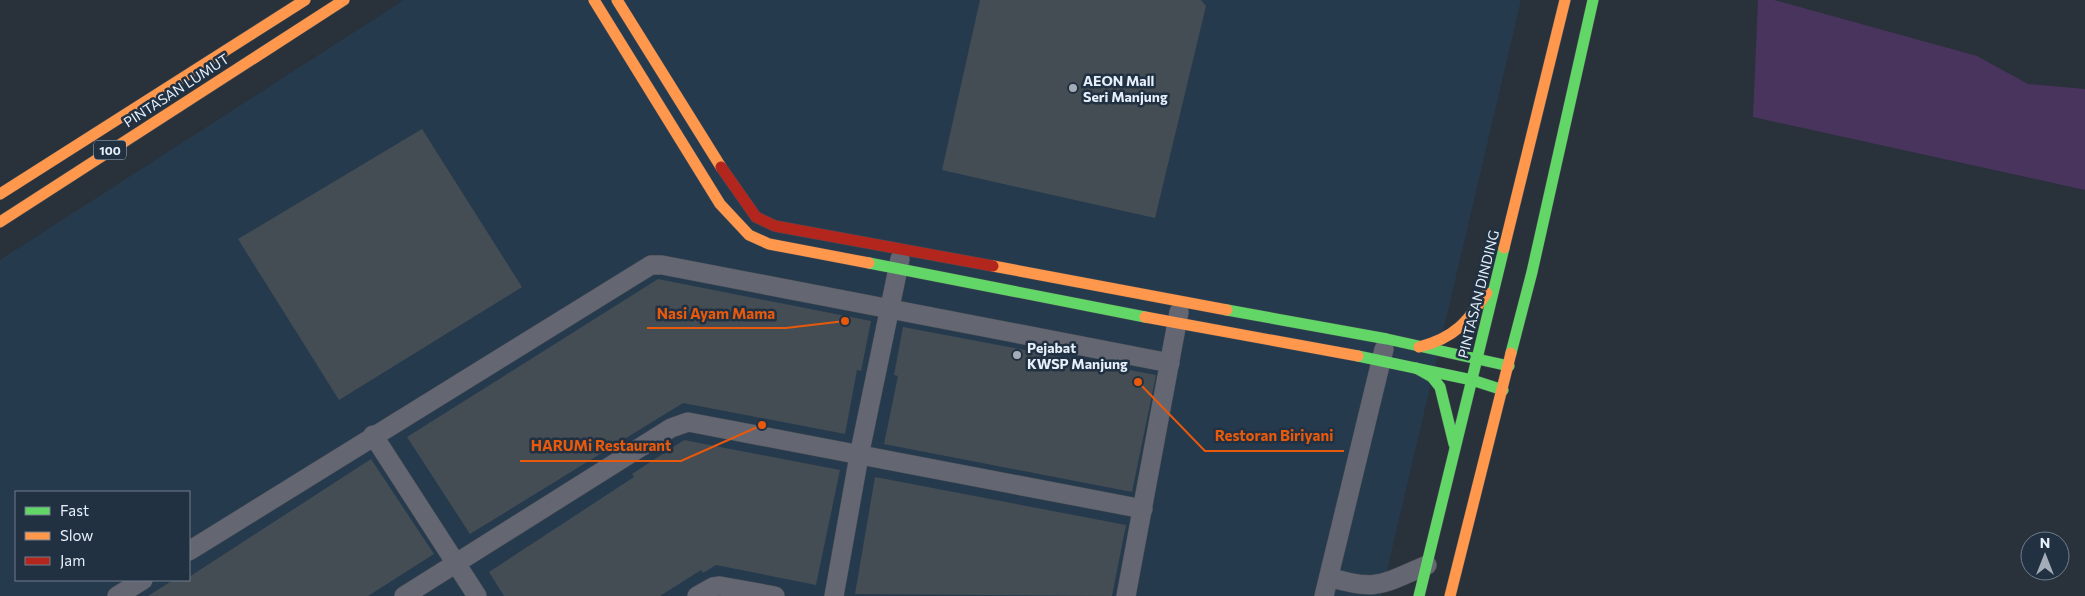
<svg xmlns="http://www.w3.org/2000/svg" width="2085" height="596" font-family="Commissioner,sans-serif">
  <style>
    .built { fill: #263a4e; fill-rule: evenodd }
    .green { fill: #49345d }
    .building { fill: #444d53 }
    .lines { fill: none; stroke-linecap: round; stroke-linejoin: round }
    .street-casing { stroke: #454c53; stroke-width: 20 }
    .fast-casing { stroke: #454c53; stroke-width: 12 }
    .slow-casing { stroke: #454c53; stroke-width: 12 }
    .jam-casing { stroke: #454c53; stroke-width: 12 }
    .street { stroke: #646772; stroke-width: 19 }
    .fast { stroke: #63d668; stroke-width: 11 }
    .slow { stroke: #ff974d; stroke-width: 11 }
    .jam { stroke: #b3261e; stroke-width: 11 }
    .poi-dot { fill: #a4adb7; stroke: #213142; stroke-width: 2 }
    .labels { text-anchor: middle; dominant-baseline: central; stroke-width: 5; stroke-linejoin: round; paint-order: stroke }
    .shield { fill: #213142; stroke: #abb7c4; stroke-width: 1 }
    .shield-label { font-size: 12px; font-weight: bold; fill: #e6f0fb }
    .poi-label { font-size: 14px; font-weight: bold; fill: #e6f0fb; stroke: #213142; text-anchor: start }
    .street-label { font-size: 14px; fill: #e6f0fb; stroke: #213142 }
    .leader { fill: none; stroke: #e8590c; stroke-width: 2 }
    .callout-dot { fill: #e8590c; stroke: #213142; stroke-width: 2 }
    .callout-label { font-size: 15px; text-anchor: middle; font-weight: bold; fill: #e8590c; stroke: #213142; stroke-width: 5; stroke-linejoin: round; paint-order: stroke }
  </style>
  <rect width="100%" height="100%" fill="#29313a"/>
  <path class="built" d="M404,0H1521L1381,596H0V260ZM16,492H189V580H16Z"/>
  <polygon class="green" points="1758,0 1774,0 1977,56 2028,84 2085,89 2085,190 1753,117"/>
  <g class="building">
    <polygon points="980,0 1201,0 1206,6 1155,218 942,170"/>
    <polygon points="422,129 522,287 339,400 238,239"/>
    <polygon points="658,279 871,321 861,371 857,370 845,434 683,403 470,534 407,437"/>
    <polygon points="903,327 1156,375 1132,492 884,444 898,376 894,375"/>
    <polygon points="684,440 840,470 816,585 716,565 703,573 701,570 660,596 504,596 489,572 634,477 632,474"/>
    <polygon points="371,459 434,554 368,596 148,596 173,580 189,580 189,577"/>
    <polygon points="875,477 1126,525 1112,596 855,594"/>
  </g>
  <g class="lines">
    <g class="street-casing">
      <g id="street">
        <polyline points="373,435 477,596"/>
        <polyline points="189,551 651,265 662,265 1170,363"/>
        <path d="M1329,577C1377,592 1382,584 1427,565"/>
        <polyline points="117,596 143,580"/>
        <polyline points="404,596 671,428 688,422 1143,509"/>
        <polyline points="697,596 713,587 720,586 775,596"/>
        <polyline points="834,596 859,456 900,259"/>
        <polyline points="1126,596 1179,312"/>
        <polyline points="1324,596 1384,349"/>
      </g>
    </g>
    <g class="fast-casing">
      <g id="fast">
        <polyline points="869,263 1145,317"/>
        <polyline points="1227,310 1387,339 1509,366"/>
        <polyline points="1511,353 1532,272 1593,0"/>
        <polyline points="1358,356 1472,380 1503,390"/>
        <polyline points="1416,368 1432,377 1440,387 1454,444"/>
        <polyline points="1419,596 1504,248"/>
      </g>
    </g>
    <g class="slow-casing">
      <g id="slow">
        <polyline points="594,0 720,204 749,235 769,244 869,263"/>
        <polyline points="617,0 721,167"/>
        <polyline points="0,194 305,0"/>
        <polyline points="0,222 344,0"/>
        <polyline points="1504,248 1565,0"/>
        <polyline points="993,266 1227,310"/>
        <polyline points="1145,317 1358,356"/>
        <path d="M1419,347C1455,338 1467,322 1487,293"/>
        <polyline points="1450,596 1511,353"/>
      </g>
    </g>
    <g class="jam-casing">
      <polyline id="jam" points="721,167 756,217 775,226 993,266"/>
    </g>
    <use href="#street" class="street"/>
    <use href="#fast" class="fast"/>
    <use href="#slow" class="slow"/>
    <use href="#jam" class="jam"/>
  </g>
  <g class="poi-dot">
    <circle cx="1073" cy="88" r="5"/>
    <circle cx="1017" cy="355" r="5"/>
  </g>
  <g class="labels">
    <rect class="shield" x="94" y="140.5" width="32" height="19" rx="4"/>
    <g class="shield-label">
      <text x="110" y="150">100</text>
    </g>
    <g class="poi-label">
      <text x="1083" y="80">AEON Mall<tspan x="1083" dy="16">Seri Manjung</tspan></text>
      <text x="1027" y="347">Pejabat<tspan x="1027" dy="16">KWSP Manjung</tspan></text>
    </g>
    <g class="street-label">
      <text transform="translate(176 90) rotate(-33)">PINTASAN LUMUT</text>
      <text transform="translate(1478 294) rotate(-76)">PINTASAN DINDING</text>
    </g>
  </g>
  <path class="leader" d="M845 321L786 328H647M1138 382L1205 451H1344M762 425L681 461H520"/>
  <g class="callout-dot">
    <circle cx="845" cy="321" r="5"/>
    <circle cx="1138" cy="382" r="5"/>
    <circle cx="762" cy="425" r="5"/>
  </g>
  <g class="callout-label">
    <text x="716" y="319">Nasi Ayam Mama</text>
    <text x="1274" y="441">Restoran Biriyani</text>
    <text x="601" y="451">HARUMi Restaurant</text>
  </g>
  <rect x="15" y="491" width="175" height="90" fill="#213142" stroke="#707d8c"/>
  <rect x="25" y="507" width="25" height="8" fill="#63d668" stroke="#707d8c"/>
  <text x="60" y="516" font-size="15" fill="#e6f0fb">Fast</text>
  <rect x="25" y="532" width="25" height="8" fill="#ff974d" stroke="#707d8c"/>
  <text x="60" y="541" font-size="15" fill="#e6f0fb">Slow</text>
  <rect x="25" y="557" width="25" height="8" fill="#b3261e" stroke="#707d8c"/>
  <text x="60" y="566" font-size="15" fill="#e6f0fb">Jam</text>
  <g transform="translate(2045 556)"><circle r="24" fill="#213142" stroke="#707d8c"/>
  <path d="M0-4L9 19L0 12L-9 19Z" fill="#a4adb7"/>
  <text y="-8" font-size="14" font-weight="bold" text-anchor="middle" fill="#e6f0fb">N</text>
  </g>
</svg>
